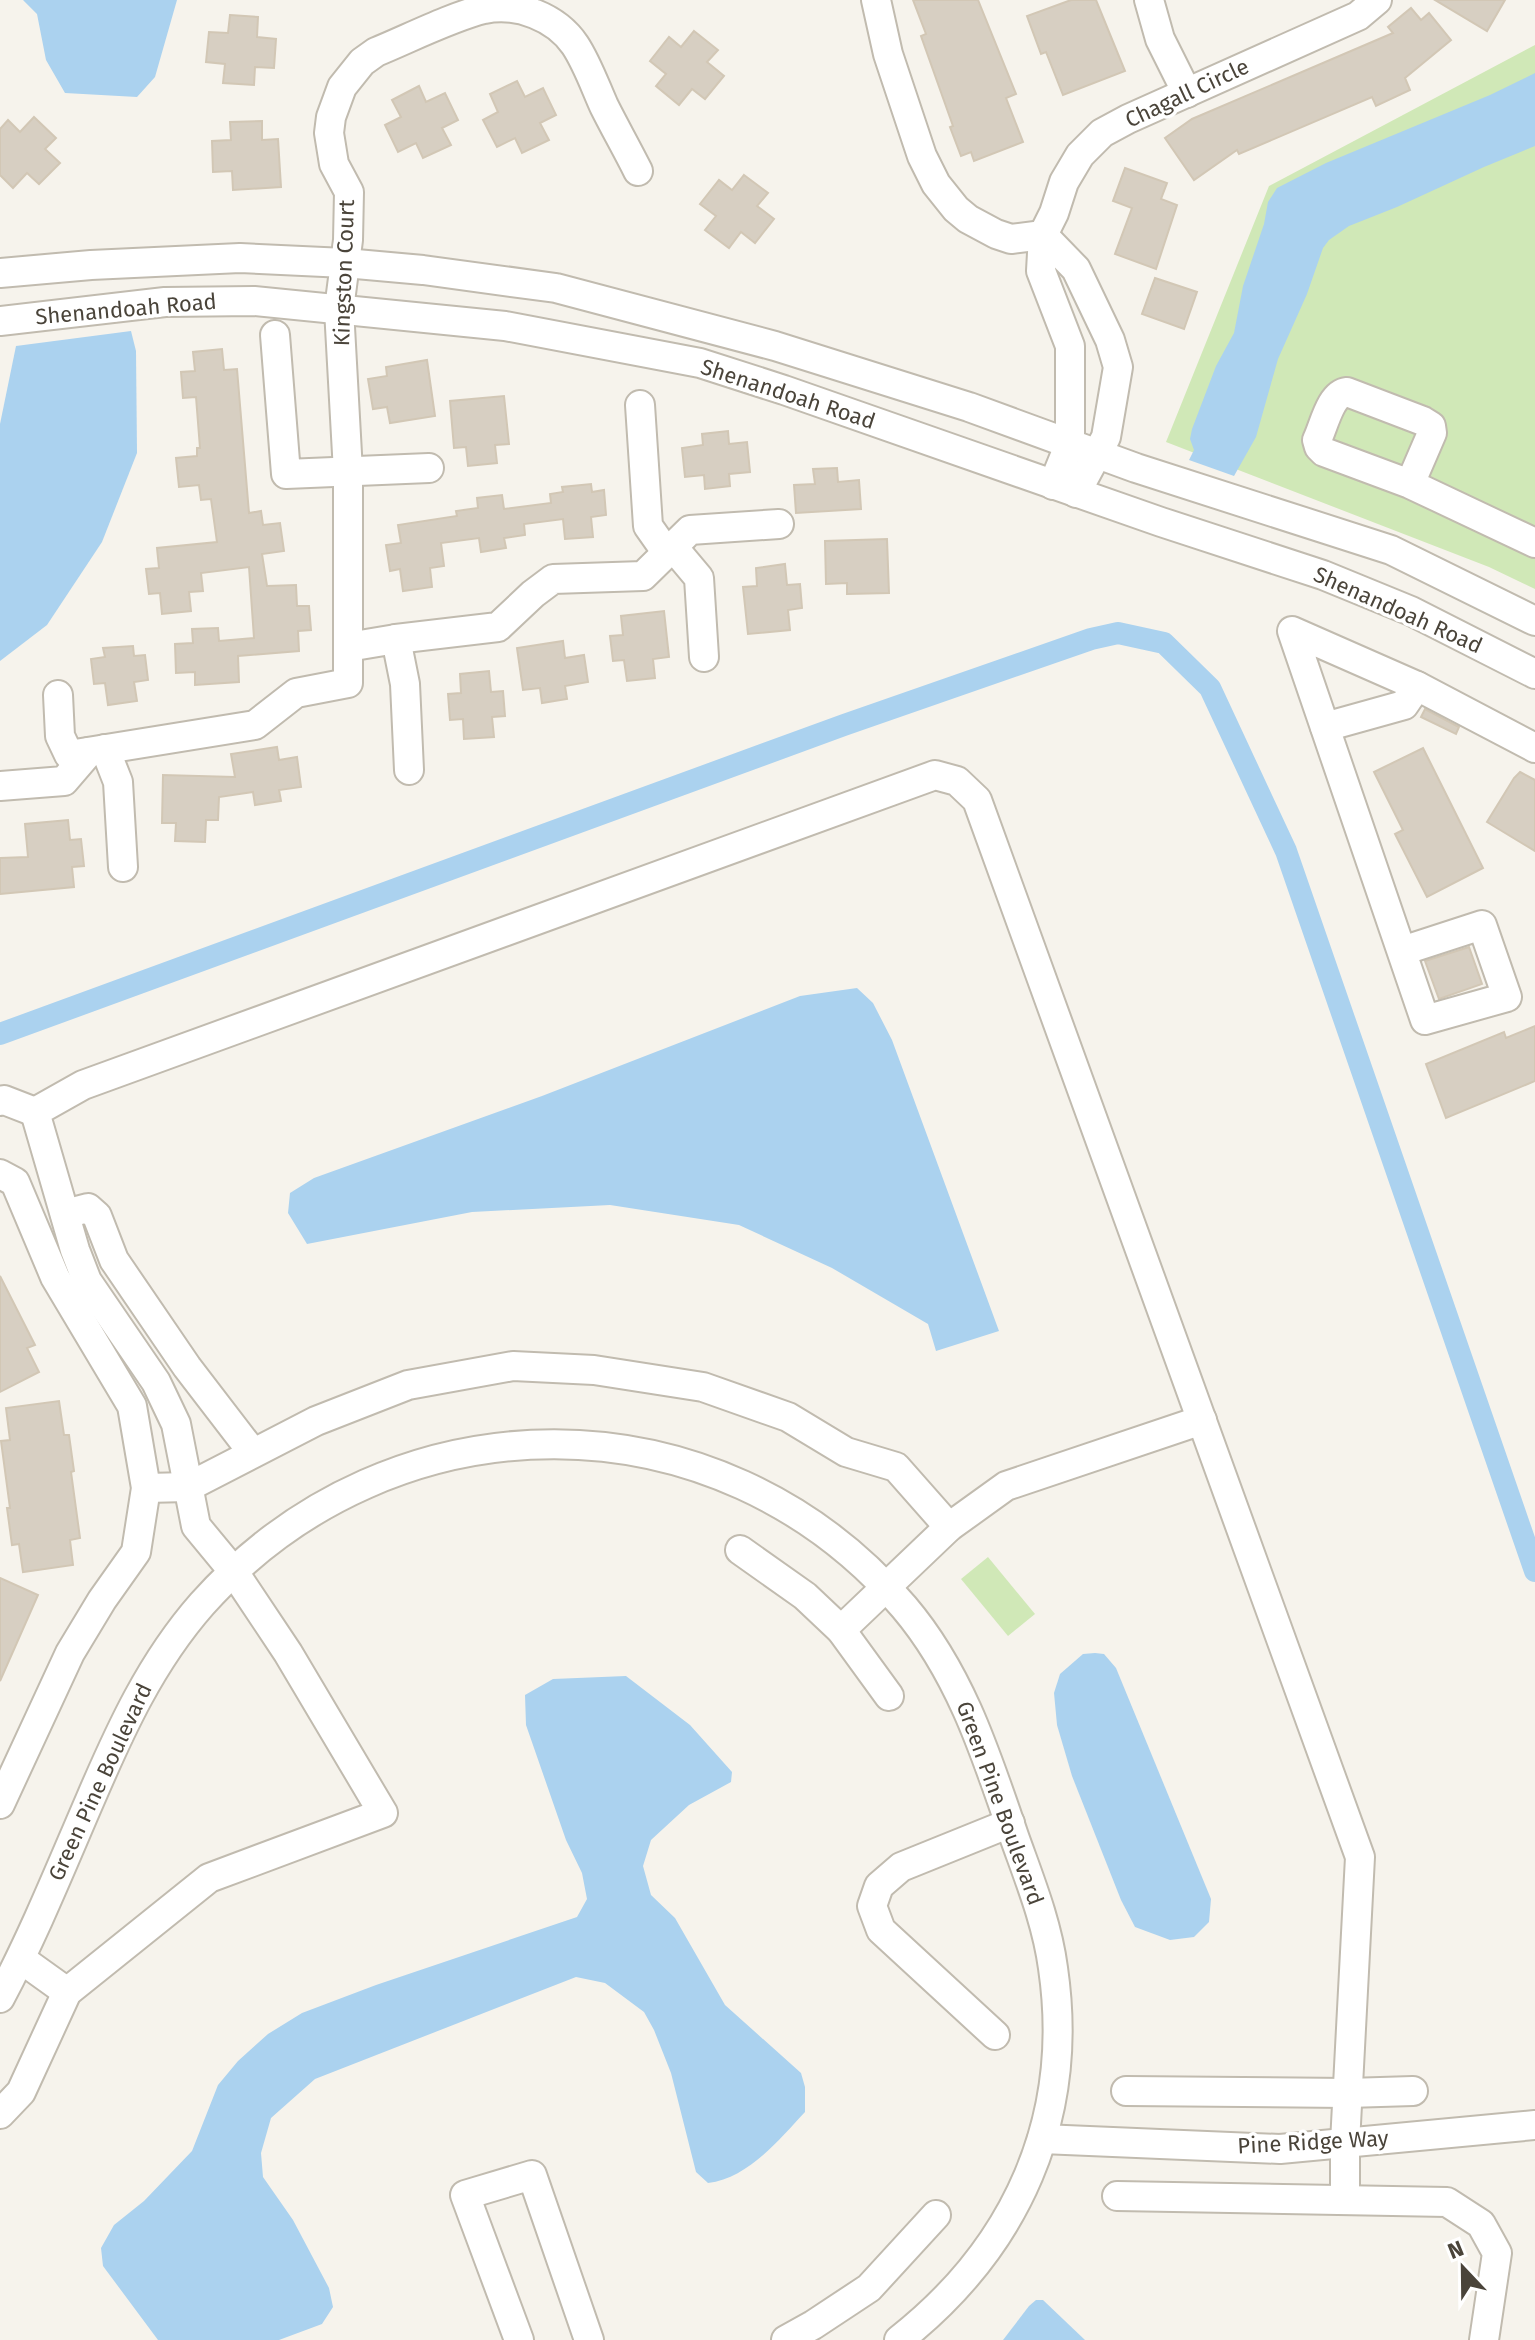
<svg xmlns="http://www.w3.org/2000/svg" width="1535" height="2340" font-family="'Fira Sans',sans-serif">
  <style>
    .green { fill: #d0e8b7 }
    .water { fill: #abd2ef }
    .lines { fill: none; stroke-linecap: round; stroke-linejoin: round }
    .canal { stroke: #abd2ef; stroke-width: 22 }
    .building { fill: #d7cfc2; stroke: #d2c7b5; stroke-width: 2 }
    .minor-casing { stroke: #c1bbaf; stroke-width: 32 }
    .minor { stroke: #fff; stroke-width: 28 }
    .labels { text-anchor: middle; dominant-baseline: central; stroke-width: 7; stroke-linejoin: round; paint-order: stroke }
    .street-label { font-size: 22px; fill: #4a443a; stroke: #fff }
  </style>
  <rect width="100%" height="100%" fill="#f6f3ec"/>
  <g class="green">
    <polygon points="1535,45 1535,589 1489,567 1166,442 1269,186"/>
    <polygon points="988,1557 1035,1614 1008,1636 961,1579"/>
  </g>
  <g class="water">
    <polygon points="23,0 177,0 155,77 137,97 65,93 46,60 37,14"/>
    <polygon points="1535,73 1535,146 1484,167 1397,207 1349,226 1329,240 1323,248 1307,294 1278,359 1256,437 1234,476 1189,460 1194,450 1190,439 1192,429 1216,366 1234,333 1243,286 1264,224 1268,202 1277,188 1326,163 1490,95"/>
    <polygon points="131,331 136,351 137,453 102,542 47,625 0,661 0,424 16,346"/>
    <polygon points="857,988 873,1003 892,1040 999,1331 936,1351 928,1324 832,1268 739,1225 610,1205 472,1212 307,1244 288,1213 290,1193 314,1178 542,1096 800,996"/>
    <polygon points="1095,1653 1104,1654 1116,1668 1211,1899 1209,1922 1194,1937 1170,1940 1135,1927 1121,1900 1072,1776 1057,1725 1054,1693 1060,1674 1083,1654"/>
    <path d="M626,1676L690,1725L732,1772L731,1782L689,1805L651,1840L643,1866L651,1895L675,1918L725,2005L801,2073L805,2087V2112C779,2140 748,2178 708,2183L696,2172L671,2073L654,2030L644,2012L605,1983L576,1977L315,2079L271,2118L261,2153L263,2177L293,2220L329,2288L333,2307L322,2324L279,2340H158L103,2266L101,2248L114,2225L144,2201L192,2151L218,2085L238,2061L268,2034L302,2013L376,1985L577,1917L587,1899L582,1873L566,1840L526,1725L525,1695L553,1679Z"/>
    <polygon points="1036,2300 1043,2300 1085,2340 1003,2340 1029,2306"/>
  </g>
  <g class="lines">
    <polyline class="canal" points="0,1034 844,725 1091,639 1118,633 1164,643 1210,688 1286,851 1535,1571"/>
  </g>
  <g class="building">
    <polygon points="913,0 978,0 1016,94 1006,98 1023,142 974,161 971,152 961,156 950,127 953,126 921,36 926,34"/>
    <polygon points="1071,0 1096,0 1125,71 1063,95 1046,52 1041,54 1027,16"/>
    <polygon points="1435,0 1505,0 1487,31"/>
    <polygon points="1411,8 1421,20 1429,13 1451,40 1405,78 1410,90 1376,106 1372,97 1239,154 1237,150 1194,180 1165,138 1192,119 1393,33 1388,27"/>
    <polygon points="230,15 258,17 257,37 276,39 274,68 255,67 254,85 223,83 225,64 206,62 209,32 228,33"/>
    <polygon points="694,31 718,50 707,62 724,76 705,99 692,89 679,105 656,86 666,74 650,61 669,37 681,47"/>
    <polygon points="517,81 525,97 543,88 556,115 540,123 549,140 522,153 515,138 497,147 483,120 498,112 490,94"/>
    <polygon points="419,86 426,102 445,93 458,120 442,128 451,145 423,158 416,143 398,152 385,125 401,117 392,100"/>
    <polygon points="34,117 56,138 45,149 60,163 39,184 27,173 13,188 0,175 0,129 8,120 20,132"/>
    <polygon points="262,121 262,140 278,139 281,187 233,190 232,171 213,172 212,141 231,140 230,122"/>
    <polygon points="1125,168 1167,183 1161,199 1177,205 1156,269 1115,254 1132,208 1113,201"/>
    <polygon points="744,175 768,193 757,206 774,219 755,243 741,232 729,248 705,230 716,216 700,204 719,180 732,190"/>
    <polygon points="1155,278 1197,292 1184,329 1142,314"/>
    <polygon points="222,349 224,370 237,369 249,513 261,511 263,525 280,523 284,551 262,554 267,586 296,585 297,606 309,606 311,630 298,631 299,651 238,656 239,682 195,685 195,672 176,673 175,644 193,643 192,629 218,628 219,641 254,638 249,567 201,573 203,591 189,592 191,611 162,614 160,593 149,594 146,569 159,568 157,548 217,542 211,499 201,500 199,485 179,487 176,458 197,456 197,448 200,448 196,397 183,398 181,372 195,371 193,352"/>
    <polygon points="427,360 435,416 390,423 387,407 373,409 368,379 387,376 386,367"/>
    <polygon points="504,396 509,444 495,445 497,463 468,466 466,447 454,448 450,401"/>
    <polygon points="728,431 729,444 747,442 750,472 729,474 730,486 705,489 704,475 685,477 682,448 703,445 702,434"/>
    <polygon points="837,468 838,482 859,480 861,509 796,513 794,485 815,484 813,469"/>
    <polygon points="591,484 592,492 604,490 606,515 591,517 593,537 565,539 563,519 524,524 525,535 504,538 506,548 481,552 479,538 441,543 444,566 430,568 432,587 403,591 400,569 390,571 386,545 401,543 398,525 457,516 456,511 478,508 477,498 502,495 504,509 551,503 550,494 563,492 562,487"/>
    <polygon points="887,539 889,593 847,594 847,583 826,584 825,541"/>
    <polygon points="785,564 787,585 800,584 802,608 788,610 790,630 748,634 743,587 757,586 756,568"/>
    <polygon points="664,611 669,657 653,659 655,678 627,681 624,660 613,661 610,636 623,635 621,616"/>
    <polygon points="563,641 565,658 584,655 588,682 565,686 567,699 542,703 540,688 523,690 517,648"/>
    <polygon points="133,646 134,656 145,655 148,680 134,682 137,701 108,705 105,683 94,684 91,659 105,657 103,648"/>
    <polygon points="489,671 491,692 503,691 505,716 492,717 494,737 464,739 463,719 450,720 448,694 461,693 460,674"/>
    <polygon points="1425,709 1459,727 1456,734 1421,717"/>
    <polygon points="277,747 279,760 297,757 301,787 279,790 281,801 255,805 253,792 219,797 218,820 206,820 205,842 175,841 176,823 162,823 163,775 235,777 231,754"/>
    <polygon points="1423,748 1483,868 1427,897 1395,834 1403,830 1374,772"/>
    <polygon points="1520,772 1535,780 1535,851 1487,822 1514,778"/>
    <polygon points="68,820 70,840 81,839 84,866 72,867 74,887 0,894 0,858 28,857 25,824"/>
    <polygon points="1469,947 1482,984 1439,999 1425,961"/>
    <polygon points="1535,1026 1535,1081 1446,1118 1426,1064 1504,1032 1506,1038"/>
    <polygon points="0,1276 35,1345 27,1348 39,1372 0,1392"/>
    <polygon points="59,1401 64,1435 69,1435 74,1471 71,1472 80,1538 70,1540 73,1565 23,1572 19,1544 12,1545 7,1508 10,1508 1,1441 10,1440 6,1408"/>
    <polygon points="0,1578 38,1595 0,1681"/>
  </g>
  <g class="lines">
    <g class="minor-casing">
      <g id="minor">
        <polyline points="876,0 888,54 922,156 936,184 956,209 968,219 996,234 1011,239 1043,235"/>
        <polyline points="1149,0 1160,39 1187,93"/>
        <polyline points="1043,235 1076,269 1110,340 1118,367 1106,437 1076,493"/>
        <polyline points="0,273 91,265 240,258 345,263 423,270 556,288 775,346 969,407 1136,468 1391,550 1535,621"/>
        <polyline points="0,321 165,302 254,301 505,326 700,363 784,390 1161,522 1323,575 1411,611 1535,674"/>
        <polyline points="275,335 286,474 429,468"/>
        <polyline points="640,405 648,526 667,553"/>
        <path d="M1410,484L1432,433L1431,426L1423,421L1347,392C1330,394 1324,426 1317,440L1319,447L1324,452L1410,484L1535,543"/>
        <polyline points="1053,485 1070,443 1070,346 1041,271 1043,235 1054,213 1064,182 1080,155 1102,133 1128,119 1358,16 1377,0"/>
        <polyline points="673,547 699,578 704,657"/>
        <polyline points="396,639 498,627 533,594 553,579 643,576 690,530 779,524"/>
        <polyline points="348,647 396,639 405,684 409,770"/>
        <path d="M58,695L60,736L69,755L255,725L296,693L348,683V472L339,309L348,240L349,192L334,164L329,133L331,117L342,87L362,62L376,52C408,39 451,17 484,9C517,2 556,17 575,45C587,63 595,86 604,106C615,128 627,149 638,171"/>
        <polyline points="1325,727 1404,705 1417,686"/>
        <polyline points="105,749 118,782 123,867"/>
        <polyline points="0,786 64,781 89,752"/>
        <polyline points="1402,951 1482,925 1507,997 1425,1020 1292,631 1417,686 1535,748"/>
        <polyline points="0,1101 4,1100 35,1112"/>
        <polyline points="0,1174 15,1182 55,1277 132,1406 146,1488 136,1552 102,1600 70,1653 0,1804"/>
        <polyline points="65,1214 88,1208 97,1216 114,1260 187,1367 253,1453"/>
        <polyline points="146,1488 188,1487 316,1421 408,1385 513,1366 594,1370 703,1387 788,1417 846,1452 896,1467 949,1527"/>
        <polyline points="740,1550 805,1596 841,1630 889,1696"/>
        <polyline points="841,1630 949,1527 1006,1486 1202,1420"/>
        <polyline points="21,1959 67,1992"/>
        <path d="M0,1998C34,1934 61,1867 90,1800C120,1730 151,1662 202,1604C392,1391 718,1390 904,1607C961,1674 987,1757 1015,1839C1030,1881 1047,1923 1053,1968C1075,2118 1017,2247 899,2340"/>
        <polyline points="995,2035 881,1930 872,1906 879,1886 901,1867 1010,1823"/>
        <polyline points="1126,2091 1348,2093 1413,2091"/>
        <polyline points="0,2114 21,2092 67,1992 209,1878 383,1813 288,1653 234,1572 196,1526 176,1424 156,1382 87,1281 75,1250 35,1112 83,1085 935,775 957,781 977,800 1360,1857 1345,2143 1345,2200"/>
        <polyline points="1042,2139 1280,2149 1535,2125"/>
        <polyline points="1117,2196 1447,2202 1481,2224 1497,2253 1484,2340"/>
        <polyline points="519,2340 465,2195 532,2175 589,2340"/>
        <polyline points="786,2340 813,2325 869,2288 936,2215"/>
      </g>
    </g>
    <use href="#minor" class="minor"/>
  </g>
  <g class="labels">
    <g class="street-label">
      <text transform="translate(1187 93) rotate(-25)">Chagall Circle</text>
      <text transform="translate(344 273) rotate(-88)">Kingston Court</text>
      <text transform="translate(126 309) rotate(-5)">Shenandoah Road</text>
      <text transform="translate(788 394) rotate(18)">Shenandoah Road</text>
      <text transform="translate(1398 610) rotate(24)">Shenandoah Road</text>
      <text transform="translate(100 1782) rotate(-65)">Green Pine Boulevard</text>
      <text transform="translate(1000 1803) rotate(70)">Green Pine Boulevard</text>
      <text transform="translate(1313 2142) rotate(-3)">Pine Ridge Way</text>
    </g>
  </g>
  <g transform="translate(1463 2268) rotate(338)" stroke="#ffffff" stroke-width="6" paint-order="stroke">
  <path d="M0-6L14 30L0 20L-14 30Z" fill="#4a443a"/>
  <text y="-12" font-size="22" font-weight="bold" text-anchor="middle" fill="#4a443a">N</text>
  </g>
</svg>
